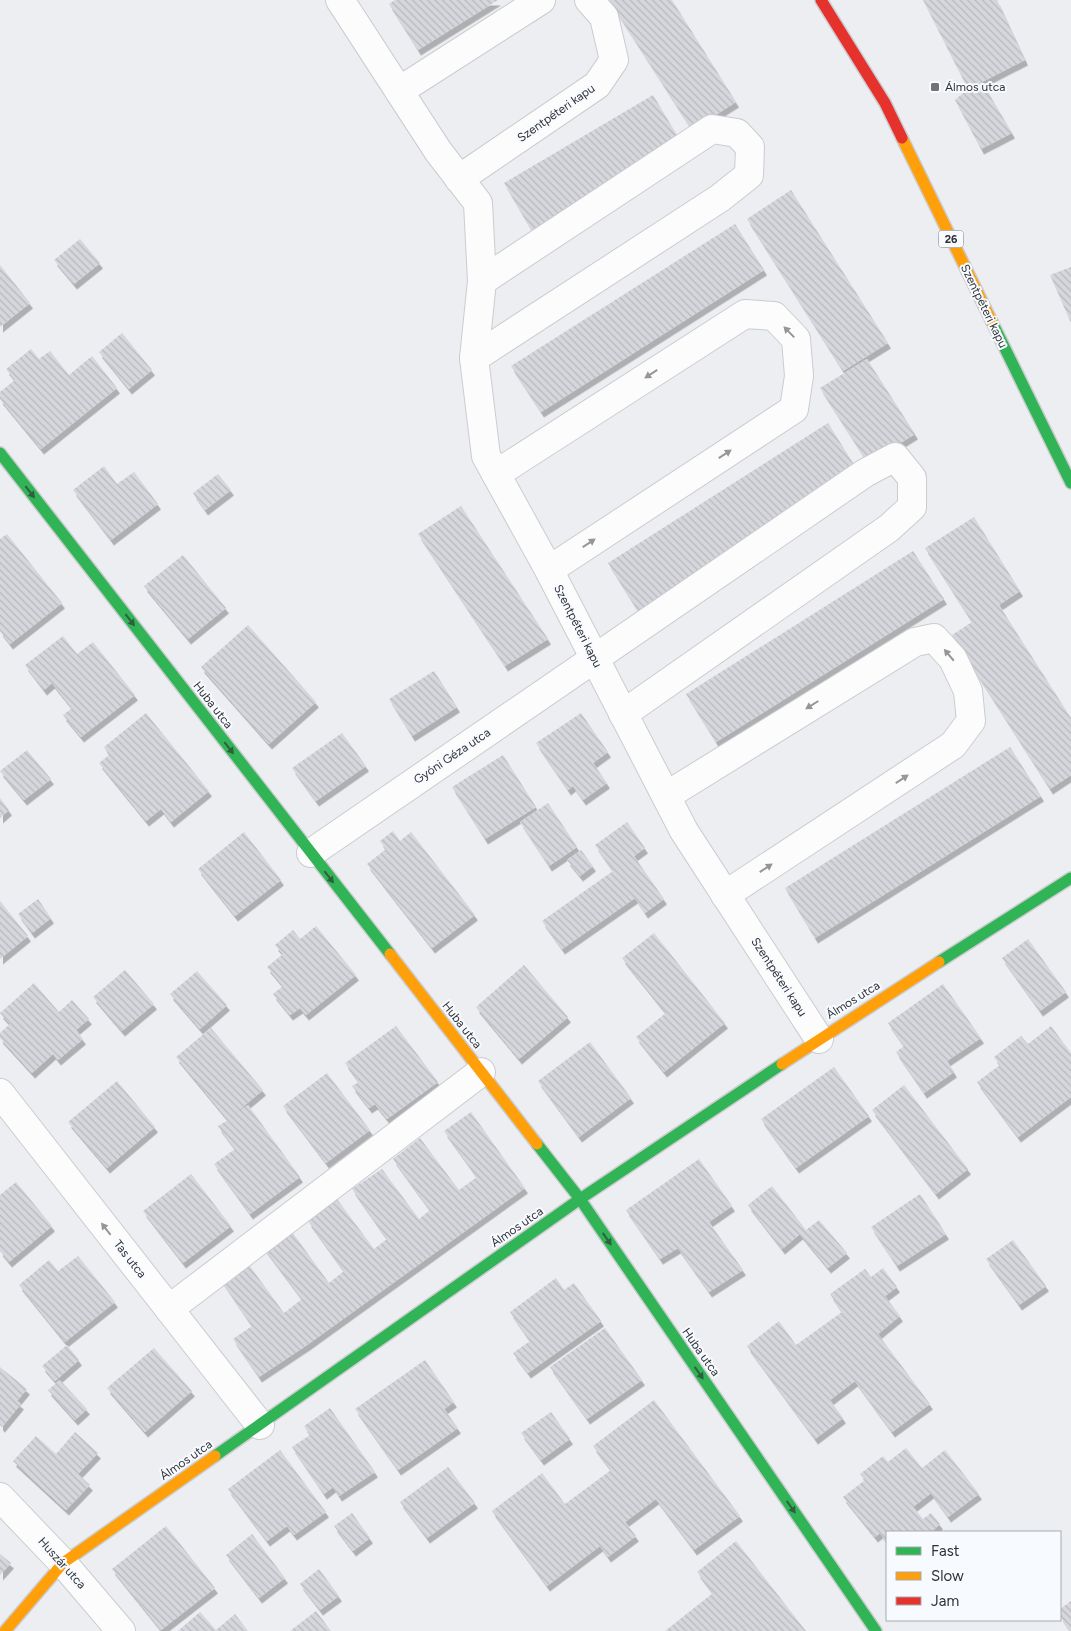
<svg xmlns="http://www.w3.org/2000/svg" width="1071" height="1631" font-family="Figtree,sans-serif">
  <style>
    .building { fill: url(#building-back-hatch); filter: url(#shadow) }
    .lines { fill: none; stroke-linecap: round; stroke-linejoin: round }
    .street-casing { stroke: #cacccf; stroke-width: 30 }
    .fast-casing { stroke: #cacccf; stroke-width: 14 }
    .slow-casing { stroke: #cacccf; stroke-width: 14 }
    .jam-casing { stroke: #cacccf; stroke-width: 14 }
    .street { stroke: #fcfcfd; stroke-width: 28 }
    .fast { stroke: #30b455; stroke-width: 11 }
    .slow { stroke: #ff9f0a; stroke-width: 11 }
    .jam { stroke: #e5322d; stroke-width: 11 }
    .oneway { fill: #969698 }
    .oneway2 { fill: #305f40 }
    .poi-dot { fill: #727376; stroke: #f7faff; stroke-width: 2 }
    .labels { text-anchor: middle; dominant-baseline: central; stroke-width: 4; stroke-linejoin: round; paint-order: stroke }
    .shield { fill: #f7faff; stroke: #6c6d71; stroke-width: 1 }
    .shield-label { font-size: 11px; font-weight: bold; fill: #303134 }
    .poi-label { font-size: 12px; fill: #303134; stroke: #f7faff; text-anchor: start }
    .street-label { font-size: 12px; fill: #303134; stroke: #f7faff }
  </style>
  <defs>
    <pattern id="building-back-hatch" width="6" height="6" patternUnits="userSpaceOnUse" patternTransform="scale(1.25)"><rect width="6" height="6" fill="#d6d6dd"/><path d="M-1 5l2 2M0 0l6 6M5-1l2 2" fill="none" stroke="#b8b8be"/></pattern>
    <filter id="shadow"><feDropShadow dx="3" dy="5.5" stdDeviation="0" flood-color="#0004"/></filter>
  </defs>
  <rect width="100%" height="100%" fill="#eceef2"/>
  <g class="building">
    <polygon points="395,0 498,0 418,50 389,4"/>
    <polygon points="609,0 672,0 736,102 692,130"/>
    <polygon points="923,0 997,0 1025,60 982,82 1012,133 981,149 955,100 968,89"/>
    <polygon points="653,95 681,142 532,231 504,183"/>
    <polygon points="791,190 888,343 843,371 747,219"/>
    <polygon points="735,224 764,270 541,412 511,366"/>
    <polygon points="80,239 100,263 74,284 54,260"/>
    <polygon points="0,265 30,303 0,327"/>
    <polygon points="1071,267 1071,323 1050,275"/>
    <polygon points="122,333 152,370 129,389 99,352"/>
    <polygon points="31,349 39,359 50,351 69,375 92,356 117,388 41,449 0,399 0,392 15,380 6,369"/>
    <polygon points="867,359 915,434 868,463 820,388"/>
    <polygon points="828,423 858,471 638,611 608,563"/>
    <polygon points="104,466 117,484 134,472 158,504 111,540 73,490"/>
    <polygon points="218,474 231,490 205,510 193,493"/>
    <polygon points="461,506 548,639 505,666 418,534"/>
    <polygon points="974,517 1020,591 999,605 1071,718 1071,775 1050,789 952,635 972,622 925,548"/>
    <polygon points="7,534 62,603 10,644 0,631 0,539"/>
    <polygon points="913,551 944,599 716,742 686,694"/>
    <polygon points="183,555 226,608 188,639 144,586"/>
    <polygon points="248,625 316,702 269,744 201,667"/>
    <polygon points="63,636 77,654 93,642 135,695 81,737 63,715 72,708 52,683 44,690 25,665"/>
    <polygon points="434,671 457,707 412,736 389,699"/>
    <polygon points="146,713 209,791 171,822 161,809 146,821 99,763 109,755 104,747"/>
    <polygon points="581,713 608,752 593,763 607,783 583,800 573,786 568,790 536,743"/>
    <polygon points="342,733 366,766 316,801 292,768"/>
    <polygon points="1010,747 1041,796 815,938 785,888"/>
    <polygon points="27,750 51,779 24,800 0,771"/>
    <polygon points="503,755 536,807 485,839 452,787"/>
    <polygon points="0,798 9,810 0,818"/>
    <polygon points="548,803 577,847 549,866 520,822"/>
    <polygon points="627,822 645,848 634,856 664,899 645,913 635,898 562,949 542,921 613,871 595,845"/>
    <polygon points="393,831 400,841 411,832 475,915 432,948 367,864 386,849 380,841"/>
    <polygon points="244,832 281,880 235,916 198,869"/>
    <polygon points="581,850 593,866 580,876 567,860"/>
    <polygon points="38,899 51,918 32,933 18,914"/>
    <polygon points="0,901 28,936 0,959"/>
    <polygon points="316,926 356,975 306,1015 300,1008 290,1015 273,994 283,986 267,967 283,954 275,945 293,930 300,939"/>
    <polygon points="654,933 725,1023 664,1072 636,1037 666,1013 622,958"/>
    <polygon points="1028,939 1066,992 1040,1011 1002,958"/>
    <polygon points="524,965 568,1017 519,1059 476,1007"/>
    <polygon points="125,970 154,1004 122,1031 93,997"/>
    <polygon points="197,971 227,1005 200,1029 170,994"/>
    <polygon points="34,983 59,1012 72,1000 89,1019 76,1030 83,1039 58,1060 53,1054 32,1073 0,1038 0,1033 10,1024 0,1013"/>
    <polygon points="943,984 981,1038 947,1061 954,1072 924,1093 896,1052 904,1046 888,1023"/>
    <polygon points="396,1026 438,1082 387,1119 375,1104 369,1108 352,1086 359,1082 345,1063"/>
    <polygon points="1051,1026 1071,1053 1071,1097 1018,1137 977,1082 1000,1065 994,1057 1021,1036 1028,1044"/>
    <polygon points="211,1028 263,1090 232,1116 248,1105 300,1177 250,1214 214,1164 235,1149 218,1126 228,1120 176,1057"/>
    <polygon points="590,1042 631,1098 579,1137 538,1081"/>
    <polygon points="834,1067 869,1116 796,1168 761,1119"/>
    <polygon points="327,1073 370,1130 326,1163 283,1106"/>
    <polygon points="117,1081 155,1127 107,1168 68,1122"/>
    <polygon points="904,1085 968,1169 936,1194 872,1110"/>
    <polygon points="471,1112 525,1188 307,1345 259,1377 233,1339 252,1326 221,1280 247,1262 284,1313 302,1299 264,1248 290,1229 329,1283 344,1271 308,1221 337,1199 374,1249 387,1239 352,1189 382,1169 419,1219 430,1210 393,1159 420,1138 459,1190 477,1177 444,1131"/>
    <polygon points="699,1159 732,1206 709,1222 743,1270 709,1292 678,1248 660,1259 626,1210"/>
    <polygon points="191,1174 231,1226 183,1263 143,1211"/>
    <polygon points="16,1182 52,1226 9,1262 0,1251 0,1195"/>
    <polygon points="772,1186 806,1230 819,1220 847,1253 828,1268 800,1234 782,1249 748,1205"/>
    <polygon points="920,1194 946,1234 897,1266 871,1227"/>
    <polygon points="1013,1240 1046,1286 1019,1305 986,1259"/>
    <polygon points="78,1256 115,1302 65,1342 19,1285 49,1260 58,1271"/>
    <polygon points="883,1268 897,1287 885,1296 900,1316 878,1334 930,1404 892,1432 855,1381 830,1400 843,1418 815,1439 747,1346 779,1321 796,1345 842,1312 830,1294 865,1269 871,1277"/>
    <polygon points="556,1278 564,1290 574,1283 601,1321 528,1373 513,1353 530,1341 510,1312"/>
    <polygon points="605,1328 642,1380 587,1419 550,1367"/>
    <polygon points="67,1345 79,1360 55,1381 42,1366"/>
    <polygon points="154,1348 192,1391 145,1432 107,1388"/>
    <polygon points="425,1360 454,1402 444,1409 458,1428 398,1470 355,1409"/>
    <polygon points="0,1367 27,1389 17,1401 21,1404 2,1427 0,1425"/>
    <polygon points="60,1380 87,1409 75,1420 48,1390"/>
    <polygon points="654,1400 740,1516 694,1550 656,1499 625,1522 636,1536 608,1557 600,1546 547,1586 492,1511 542,1473 565,1504 611,1470 593,1446"/>
    <polygon points="330,1408 375,1472 339,1496 333,1487 324,1494 292,1447 310,1435 304,1426"/>
    <polygon points="551,1412 570,1439 541,1460 521,1433"/>
    <polygon points="75,1432 98,1453 78,1474 90,1485 66,1510 13,1461 36,1436 56,1454"/>
    <polygon points="906,1448 922,1468 945,1450 979,1494 948,1517 931,1493 913,1507 923,1519 931,1513 940,1524 931,1532 887,1532 887,1543 880,1533 875,1537 843,1497 865,1480 860,1474 883,1456 888,1462"/>
    <polygon points="280,1450 326,1512 294,1535 287,1526 267,1541 228,1489"/>
    <polygon points="448,1467 475,1503 427,1538 400,1502"/>
    <polygon points="352,1513 370,1538 353,1551 334,1526"/>
    <polygon points="166,1526 215,1588 161,1630 112,1569"/>
    <polygon points="252,1534 285,1578 259,1598 226,1555"/>
    <polygon points="736,1541 806,1631 665,1631 713,1593 697,1572"/>
    <polygon points="0,1554 11,1563 0,1575"/>
    <polygon points="319,1569 339,1596 320,1610 300,1584"/>
    <polygon points="1071,1601 1071,1631 1070,1631 1060,1616 1060,1609"/>
    <polygon points="316,1611 331,1631 290,1631"/>
    <polygon points="200,1612 216,1630 235,1614 248,1631 178,1631"/>
  </g>
  <g class="lines">
    <g class="street-casing">
      <g id="street">
        <polyline points="340,0 438,151 478,203 482,281 474,358 486,456 549,570 684,831 819,1039"/>
        <polyline points="399,91 541,0"/>
        <polyline points="459,179 597,85 614,60 604,17 589,0"/>
        <polyline points="474,358 720,198 749,175 750,147 737,133 712,129 482,281"/>
        <polyline points="496,474 745,314 774,316 796,339 799,376 794,409 549,570"/>
        <polyline points="666,796 915,642 934,638 953,659 968,691 971,721 953,745 725,895"/>
        <polyline points="311,853 865,473 895,457 912,478 912,507 889,528 623,714"/>
        <polyline points="0,1093 260,1425"/>
        <polyline points="169,1309 481,1072"/>
        <polyline points="0,1497 63,1563 121,1631"/>
      </g>
    </g>
    <g class="fast-casing">
      <g id="fast">
        <polyline points="992,322 1071,483"/>
        <polyline points="0,453 390,954"/>
        <polyline points="939,962 1071,878"/>
        <polyline points="537,1144 580,1199 876,1631"/>
        <polyline points="215,1456 580,1199 782,1064"/>
      </g>
    </g>
    <g class="slow-casing">
      <g id="slow">
        <polyline points="902,138 992,322"/>
        <polyline points="390,954 537,1144"/>
        <polyline points="782,1064 939,962"/>
        <polyline points="5,1631 63,1563 215,1456"/>
      </g>
    </g>
    <g class="jam-casing">
      <polyline id="jam" points="821,0 885,103 902,138"/>
    </g>
    <use href="#street" class="street"/>
    <use href="#fast" class="fast"/>
    <use href="#slow" class="slow"/>
    <use href="#jam" class="jam"/>
  </g>
  <defs><path id="oneway-solid" d="M-6-.8H1V-3.2L6.5 0L1 3.2V.8H-6Z" transform="scale(1.25)"/></defs>
  <g class="oneway">
    <use href="#oneway-solid" transform="translate(789 332) rotate(-134)"/>
    <use href="#oneway-solid" transform="translate(651 374) rotate(147)"/>
    <use href="#oneway-solid" transform="translate(725 454) rotate(-33)"/>
    <use href="#oneway-solid" transform="translate(589 543) rotate(-33)"/>
    <use href="#oneway-solid" transform="translate(949 655) rotate(-130)"/>
    <use href="#oneway-solid" transform="translate(812 705) rotate(148)"/>
    <use href="#oneway-solid" transform="translate(902 779) rotate(-33)"/>
    <use href="#oneway-solid" transform="translate(766 868) rotate(-33)"/>
    <use href="#oneway-solid" transform="translate(106 1229) rotate(-128)"/>
  </g>
  <g class="oneway2">
    <use href="#oneway-solid" transform="translate(30 492) rotate(52)"/>
    <use href="#oneway-solid" transform="translate(130 620) rotate(52)"/>
    <use href="#oneway-solid" transform="translate(229 748) rotate(52)"/>
    <use href="#oneway-solid" transform="translate(329 877) rotate(52)"/>
    <use href="#oneway-solid" transform="translate(607 1239) rotate(55)"/>
    <use href="#oneway-solid" transform="translate(699 1373) rotate(55)"/>
    <use href="#oneway-solid" transform="translate(791 1507) rotate(55)"/>
  </g>
  <rect class="poi-dot" x="930" y="82" width="10" height="10" rx="2.5"/>
  <g class="labels">
    <rect class="shield" x="938.5" y="230.5" width="25" height="17" rx="4"/>
    <g class="shield-label">
      <text x="951" y="239">26</text>
    </g>
    <g class="poi-label">
      <text x="945" y="87">Álmos utca</text>
    </g>
    <g class="street-label">
      <text transform="translate(556 113) rotate(-35)">Szentpéteri kapu</text>
      <text transform="translate(984 306) rotate(64)">Szentpéteri kapu</text>
      <text transform="translate(578 626) rotate(63)">Szentpéteri kapu</text>
      <text transform="translate(213 705) rotate(52)">Huba utca</text>
      <text transform="translate(452 756) rotate(-34)">Gyóni Géza utca</text>
      <text transform="translate(779 977) rotate(57)">Szentpéteri kapu</text>
      <text transform="translate(853 1000) rotate(-32)">Álmos utca</text>
      <text transform="translate(462 1025) rotate(52)">Huba utca</text>
      <text transform="translate(517 1227) rotate(-35)">Álmos utca</text>
      <text transform="translate(130 1259) rotate(52)">Tas utca</text>
      <text transform="translate(701 1352) rotate(55)">Huba utca</text>
      <text transform="translate(186 1460) rotate(-35)">Álmos utca</text>
      <text transform="translate(62 1563) rotate(48)">Huszár utca</text>
    </g>
  </g>
  <rect x="886" y="1531" width="175" height="90" fill="#f7faff" stroke="#a7aaae"/>
  <rect x="896" y="1547" width="25" height="8" fill="#30b455" stroke="#a7aaae"/>
  <text x="931" y="1556" font-size="15" fill="#303134">Fast</text>
  <rect x="896" y="1572" width="25" height="8" fill="#ff9f0a" stroke="#a7aaae"/>
  <text x="931" y="1581" font-size="15" fill="#303134">Slow</text>
  <rect x="896" y="1597" width="25" height="8" fill="#e5322d" stroke="#a7aaae"/>
  <text x="931" y="1606" font-size="15" fill="#303134">Jam</text>
</svg>
